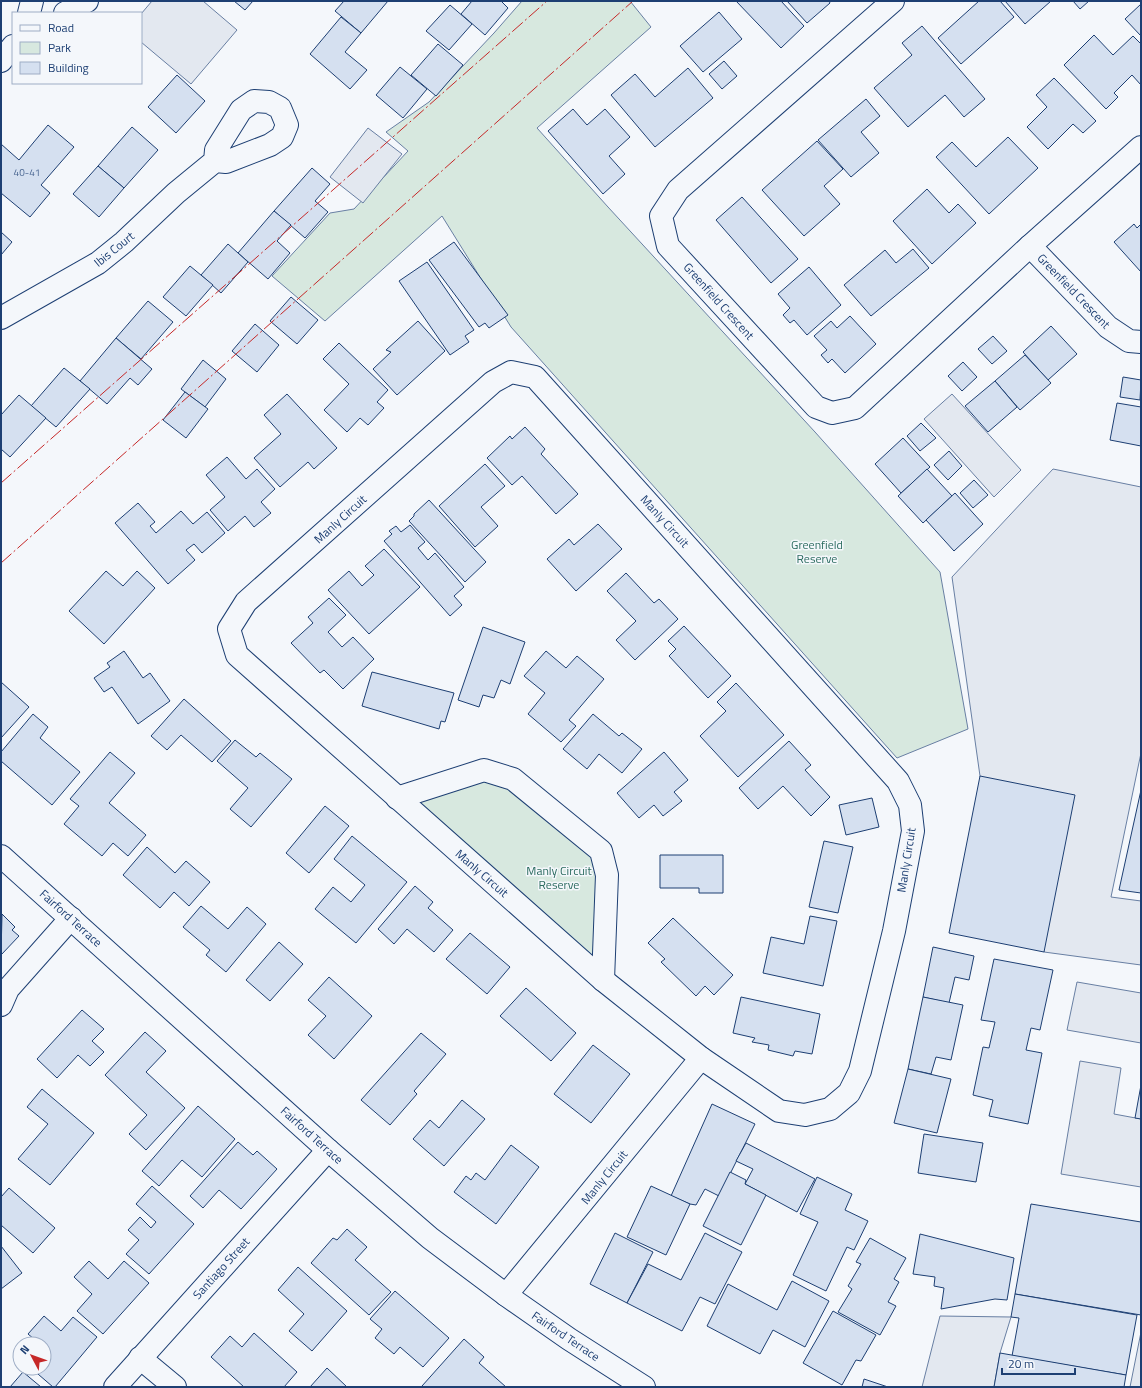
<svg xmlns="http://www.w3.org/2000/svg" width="1142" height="1388" font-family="'Titillium Web',sans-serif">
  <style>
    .green { fill: #d7e8df; stroke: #687fa3 }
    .parking { fill: #e3e8f0; stroke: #687fa3 }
    .building { fill: #d5e0f0; stroke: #1d3f73 }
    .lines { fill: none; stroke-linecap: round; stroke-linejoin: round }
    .minor-casing { stroke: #1d3f73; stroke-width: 24 }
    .minor { stroke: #f4f7fb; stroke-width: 22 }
    .power { stroke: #c62828; stroke-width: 1; stroke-dasharray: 14 3 2 3; stroke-linecap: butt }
    .labels { text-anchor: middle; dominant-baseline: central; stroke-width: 3; stroke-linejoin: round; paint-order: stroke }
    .number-label { font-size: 10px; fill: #4b6792 }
    .street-label { font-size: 12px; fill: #1d3f73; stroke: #f4f7fb }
    .park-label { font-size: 12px; fill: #2c6c60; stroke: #f4f7fb }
  </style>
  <rect width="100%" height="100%" fill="#f4f7fb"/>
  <g class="green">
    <polygon points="522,1 630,1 651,27 537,128 608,207 815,432 940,572 968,729 897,758 511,327 442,216 325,321 272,276 330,213 354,209 408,151 386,132 429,102 494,33"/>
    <polygon points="484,770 601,851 603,980 397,798"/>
  </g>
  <g class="parking">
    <polygon points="152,1 203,1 237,30 191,84 141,42 141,14"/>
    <polygon points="368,128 402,154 363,203 330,177"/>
    <polygon points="952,394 1021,470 994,497 924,419"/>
    <polygon points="1053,469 1141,487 1141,753 1111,897 1141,901 1141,965 1044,952 980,776 952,577"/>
    <polygon points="1077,982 1141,993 1141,1043 1067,1030"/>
    <polygon points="1080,1061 1121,1068 1114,1114 1141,1119 1141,1187 1061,1174"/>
    <polygon points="940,1316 1011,1317 1000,1353 994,1387 922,1387"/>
    <polygon points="1141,1332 1141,1387 1130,1387"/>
  </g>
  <g class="building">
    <polygon points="234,1 253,1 245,10"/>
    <polygon points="344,1 388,1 361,33 335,11"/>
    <polygon points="472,1 501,1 508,8 485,35 461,14"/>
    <polygon points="736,1 781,1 804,26 781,48"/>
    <polygon points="787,1 829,1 830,3 807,23"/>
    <polygon points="979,1 1000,1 1014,17 961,64 938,38"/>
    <polygon points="1005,1 1051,1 1025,24"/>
    <polygon points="1073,1 1089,1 1080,9"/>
    <polygon points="1141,4 1141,36 1125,19"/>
    <polygon points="450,5 472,24 449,50 426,31"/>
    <polygon points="719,12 742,39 703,72 680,46"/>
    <polygon points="341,17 361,33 345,52 367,70 350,89 310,54"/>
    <polygon points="922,26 985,99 964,117 945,95 908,127 874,88 912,55 902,43"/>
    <polygon points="1094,35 1113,55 1133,36 1141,44 1141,85 1132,75 1114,93 1118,97 1106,109 1064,65"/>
    <polygon points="438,44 463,65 436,96 411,75"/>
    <polygon points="724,61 737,76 722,89 709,74"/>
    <polygon points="400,67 427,89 403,118 376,95"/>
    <polygon points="688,68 713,98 655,147 611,95 635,74 655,97"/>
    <polygon points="177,75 205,101 176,133 148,107"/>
    <polygon points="1054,78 1096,121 1083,133 1073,124 1048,149 1027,127 1047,107 1036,95"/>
    <polygon points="866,99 880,116 861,132 879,153 851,177 818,140"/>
    <polygon points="573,109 587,125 605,109 630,137 609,156 625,174 603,194 548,131"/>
    <polygon points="48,125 74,147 41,185 50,193 30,217 1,193 1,144 19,160"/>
    <polygon points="132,127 158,150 124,188 98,166"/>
    <polygon points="1008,137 1038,168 989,214 936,157 952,142 976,167"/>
    <polygon points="817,141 843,169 824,186 840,204 804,236 762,190"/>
    <polygon points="98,166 124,188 99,217 73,194"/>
    <polygon points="312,168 330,184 315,201 328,212 305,238 274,211"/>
    <polygon points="927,189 949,213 958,204 976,223 932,264 893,221"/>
    <polygon points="742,197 798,259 771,283 716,220"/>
    <polygon points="274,211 291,225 277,241 290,253 268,279 238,253"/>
    <polygon points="1134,224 1137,228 1141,224 1141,272 1114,242"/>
    <polygon points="1,232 12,242 1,255"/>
    <polygon points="454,242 508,315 489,328 485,323 479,327 429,260"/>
    <polygon points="228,244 248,262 221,293 201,275"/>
    <polygon points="913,249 929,268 871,316 844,285 885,250 896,263"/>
    <polygon points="427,262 474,330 465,336 469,342 450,355 399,281"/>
    <polygon points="190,266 213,285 186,316 163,297"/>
    <polygon points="809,267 841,305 807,335 794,320 790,323 783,315 790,308 778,294"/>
    <polygon points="291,297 318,320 297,344 270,321"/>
    <polygon points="148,301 173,322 141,359 116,338"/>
    <polygon points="850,316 876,344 845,373 832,359 828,363 821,355 827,350 814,336 831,321 837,328"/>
    <polygon points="418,321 445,351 397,395 373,369 391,352 386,350"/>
    <polygon points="255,324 279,345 257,372 232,351"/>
    <polygon points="1051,326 1077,354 1048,380 1023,352"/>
    <polygon points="993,336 1007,351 992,364 978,349"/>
    <polygon points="116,338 152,369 138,385 130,378 107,404 80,381"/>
    <polygon points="339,343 388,390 377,402 384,408 368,425 360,418 347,432 324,410 349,384 323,359"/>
    <polygon points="1025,355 1051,383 1020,410 995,381"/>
    <polygon points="203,360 226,379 205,407 181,389"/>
    <polygon points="963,362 977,377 962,391 948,376"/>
    <polygon points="64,368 90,389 56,427 31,406"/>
    <polygon points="1123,377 1141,380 1140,400 1120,397"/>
    <polygon points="995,381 1017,407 988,432 965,406"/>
    <polygon points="185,392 208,409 186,438 163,420"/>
    <polygon points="287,394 337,448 314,469 308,462 280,487 254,458 281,434 264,415"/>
    <polygon points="19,395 46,418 10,457 1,449 1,415"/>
    <polygon points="1117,403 1141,407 1141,446 1110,440"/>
    <polygon points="921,423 936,438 920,451 907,436"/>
    <polygon points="525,427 545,449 541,454 578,494 556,514 522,476 512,485 487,458 510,436 512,439"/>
    <polygon points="903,438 930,467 901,493 875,464"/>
    <polygon points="949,451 962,466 948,480 934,465"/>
    <polygon points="227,457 246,479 257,469 275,489 261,502 271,513 254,527 245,516 228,531 210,510 225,497 206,475"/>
    <polygon points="485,464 505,486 481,507 498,526 475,547 439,506"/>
    <polygon points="927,469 952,496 923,523 898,496"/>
    <polygon points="974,480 988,495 973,508 960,493"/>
    <polygon points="955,493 983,524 954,551 926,520"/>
    <polygon points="429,500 486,562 465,582 409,521 414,516 414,514"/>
    <polygon points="138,503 155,522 150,526 156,533 181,511 193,524 207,512 225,533 202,553 194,544 186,550 195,560 168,584 115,523"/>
    <polygon points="598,524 622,549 576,591 547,559 569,539 574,545"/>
    <polygon points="410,525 425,542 418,548 428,560 435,553 464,587 454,596 462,605 450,616 384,541 392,534 389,531 396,526 401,532"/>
    <polygon points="384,549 420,587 369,634 328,590 349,571 362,586 374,575 365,566"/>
    <polygon points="106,571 123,586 137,571 155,588 104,644 69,611"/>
    <polygon points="626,573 654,603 659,599 678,619 635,660 616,640 636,621 607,591"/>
    <polygon points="329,598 346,615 328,632 342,647 353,637 374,659 343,689 324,670 320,673 291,643 313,623 308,617"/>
    <polygon points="684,626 731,676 708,698 669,656 676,649 668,641"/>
    <polygon points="483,627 525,642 510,684 501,680 494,698 483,695 479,707 458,700"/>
    <polygon points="124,651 143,678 150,673 170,701 138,724 112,687 104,692 94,678 110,667 107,663"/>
    <polygon points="546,651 566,668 577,656 604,679 569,720 576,726 561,742 528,714 545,693 524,676"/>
    <polygon points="372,672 454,693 445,722 441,721 439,729 362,706"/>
    <polygon points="1,682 29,707 1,738"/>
    <polygon points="736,683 784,735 738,777 700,736 726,711 717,702"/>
    <polygon points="184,699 231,741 212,762 181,735 167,750 151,736"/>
    <polygon points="33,714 48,727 40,738 80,772 52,805 1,761 1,752"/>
    <polygon points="593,714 619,736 622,733 642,749 622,773 599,754 587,769 563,749"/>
    <polygon points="235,740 256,757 260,753 292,779 251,827 230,809 248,788 217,761"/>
    <polygon points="789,741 811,765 805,770 830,797 811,816 783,786 758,809 739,788"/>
    <polygon points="110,752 135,773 109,803 146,835 128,856 113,843 102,856 64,824 79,806 70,799"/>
    <polygon points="664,752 688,780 674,792 682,801 663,816 654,805 639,818 617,793"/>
    <polygon points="980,776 1075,795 1044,952 949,933"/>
    <polygon points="1141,790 1141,893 1119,890"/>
    <polygon points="872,798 879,827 846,835 839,805"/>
    <polygon points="325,806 349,826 309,873 286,853"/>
    <polygon points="352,836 407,882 356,943 315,909 333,887 351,902 365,885 334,859"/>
    <polygon points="824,841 853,847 838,913 809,907"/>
    <polygon points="147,847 175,873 186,861 210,882 189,906 174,892 160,908 123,875"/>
    <polygon points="660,855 723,855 723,893 699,893 699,888 660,888"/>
    <polygon points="415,886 433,902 428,908 453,930 434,952 407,929 394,944 378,929"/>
    <polygon points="201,906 228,929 247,907 266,924 226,972 206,955 210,950 183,927"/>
    <polygon points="2,914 15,927 12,930 19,936 1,955"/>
    <polygon points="810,916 837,921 823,986 763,973 771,937 804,944"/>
    <polygon points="673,918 733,975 714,995 705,986 696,996 661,962 665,959 648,943"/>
    <polygon points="470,933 510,967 487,994 446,959"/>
    <polygon points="279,942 303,964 270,1001 246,980"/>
    <polygon points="933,947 974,956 969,980 955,977 949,1003 923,997"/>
    <polygon points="994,959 1053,970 1040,1030 1031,1028 1026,1050 1042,1053 1028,1124 989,1116 993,1100 973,1095 983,1047 989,1048 995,1022 981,1020"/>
    <polygon points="329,977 372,1016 334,1059 308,1035 326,1016 308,1000"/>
    <polygon points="526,988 576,1033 551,1061 500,1016"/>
    <polygon points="741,997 820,1014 812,1054 795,1051 793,1056 768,1050 769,1045 752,1042 755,1038 733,1033"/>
    <polygon points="923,997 963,1005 951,1060 936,1057 931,1074 908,1069"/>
    <polygon points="82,1010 104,1029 92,1041 104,1052 90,1066 78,1055 57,1078 37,1059"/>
    <polygon points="145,1032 166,1051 146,1072 185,1108 146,1150 129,1134 147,1115 105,1075"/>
    <polygon points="421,1033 446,1054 414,1091 417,1094 390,1125 361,1100"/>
    <polygon points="593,1045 630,1074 591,1123 554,1094"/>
    <polygon points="908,1069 951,1079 937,1133 894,1123"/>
    <polygon points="1141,1085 1141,1119 1135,1118"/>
    <polygon points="42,1089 94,1133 50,1185 18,1159 48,1124 27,1107"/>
    <polygon points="462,1100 485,1119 444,1166 413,1139 430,1120 439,1128"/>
    <polygon points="712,1104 755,1124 719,1196 705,1189 696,1205 690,1204 671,1196"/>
    <polygon points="198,1106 235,1139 202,1177 182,1160 159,1186 142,1171"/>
    <polygon points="924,1134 983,1143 976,1182 918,1173"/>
    <polygon points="238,1142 253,1155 257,1151 277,1169 241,1209 219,1190 203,1208 190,1196"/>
    <polygon points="746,1143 815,1179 797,1212 745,1184 753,1169 736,1161"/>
    <polygon points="511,1145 539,1167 496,1224 454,1192 466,1176 471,1180 476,1173 485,1180"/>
    <polygon points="730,1172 746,1180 745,1184 766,1195 741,1245 703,1226"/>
    <polygon points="817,1177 852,1194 845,1210 868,1221 854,1250 847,1247 826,1291 793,1275 818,1222 800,1214"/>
    <polygon points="152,1186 194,1224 149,1274 126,1254 139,1240 128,1230 140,1217 151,1228 156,1222 136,1204"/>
    <polygon points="651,1186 690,1204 666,1255 627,1237"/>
    <polygon points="9,1188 55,1228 33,1253 1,1225 1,1197"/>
    <polygon points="1031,1204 1141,1222 1141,1315 1015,1294"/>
    <polygon points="347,1229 367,1247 355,1260 391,1292 369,1315 311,1263 333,1238 337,1240"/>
    <polygon points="615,1233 653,1252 627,1303 590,1284"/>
    <polygon points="705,1233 742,1252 715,1304 700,1297 682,1331 627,1303 648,1264 681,1280"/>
    <polygon points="920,1234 1014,1258 1007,1300 995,1299 941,1309 944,1288 934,1286 935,1277 913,1274"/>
    <polygon points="870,1238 906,1258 894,1279 899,1282 888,1302 896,1306 880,1335 838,1312 852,1289 848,1286 861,1264 856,1262"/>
    <polygon points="1,1246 22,1273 1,1289"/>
    <polygon points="89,1261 108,1279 124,1261 149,1283 103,1334 77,1311 92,1294 74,1277"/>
    <polygon points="298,1267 347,1311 312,1351 289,1331 304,1314 278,1290"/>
    <polygon points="792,1281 829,1301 805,1347 773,1330 760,1354 707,1326 728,1284 777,1310"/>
    <polygon points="395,1291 449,1338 423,1367 400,1347 394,1354 375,1338 382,1329 370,1319"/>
    <polygon points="1015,1294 1137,1315 1126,1375 1012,1356 1019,1318 1011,1317"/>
    <polygon points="833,1311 876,1335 861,1361 856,1360 842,1385 803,1363"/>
    <polygon points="44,1316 61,1331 73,1317 97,1337 55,1387 53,1387 31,1368 44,1368 44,1344 40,1344 28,1334"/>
    <polygon points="254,1333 297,1372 284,1387 244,1387 211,1357 230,1336 242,1347"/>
    <polygon points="464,1339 484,1357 479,1363 506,1387 424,1387 422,1386"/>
    <polygon points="1000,1353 1126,1375 1124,1387 994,1387"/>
    <polygon points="327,1368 347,1387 310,1387"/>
    <polygon points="23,1372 41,1387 10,1387"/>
    <polygon points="864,1379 888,1387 862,1387"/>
  </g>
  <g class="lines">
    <g class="minor-casing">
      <g id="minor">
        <polyline points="893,1 678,190 661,216 668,246 816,407 832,413 855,408 1030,246 1141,147"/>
        <polyline points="29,13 32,1"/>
        <polyline points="65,13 87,1"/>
        <polyline points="1,61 13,46"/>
        <polyline points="1030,246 1108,327 1129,341 1141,342"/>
        <polyline points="1,318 98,263 124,242 176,193 215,161 216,150 241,110 254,101 269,102 280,108 287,125 282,137 270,145 226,162 215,161"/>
        <polygon points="511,372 535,377 898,781 910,805 913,831 894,931 860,1071 849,1093 830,1109 805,1115 779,1111 701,1058 603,980 237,655 229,629 246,602 493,382"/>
        <polyline points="397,798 484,770 513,779 601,851 607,875 603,980"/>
        <polyline points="1,856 328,1150 430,1238 506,1295 569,1339 644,1387"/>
        <polyline points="1,1005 8,989 71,918"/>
        <polyline points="506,1295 701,1058"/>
        <polyline points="140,1358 175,1387"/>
        <polyline points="115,1387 328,1150"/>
      </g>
    </g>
    <use href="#minor" class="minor"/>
    <g class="power">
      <polyline points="1,483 547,1"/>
      <polyline points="1,563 633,1"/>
    </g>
  </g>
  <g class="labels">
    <g class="number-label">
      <text x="27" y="172">40-41</text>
    </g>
    <g class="street-label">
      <text transform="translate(114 249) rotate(-39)">Ibis Court</text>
      <text transform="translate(1074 291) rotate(46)">Greenfield Crescent</text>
      <text transform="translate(719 301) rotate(48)">Greenfield Crescent</text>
      <text transform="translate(340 519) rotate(-42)">Manly Circuit</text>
      <text transform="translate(665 521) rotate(48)">Manly Circuit</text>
      <text transform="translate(906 860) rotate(-81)">Manly Circuit</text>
      <text transform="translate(482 873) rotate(41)">Manly Circuit</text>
      <text transform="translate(71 918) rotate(42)">Fairford Terrace</text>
      <text transform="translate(312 1135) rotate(42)">Fairford Terrace</text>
      <text transform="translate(604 1177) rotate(-51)">Manly Circuit</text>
      <text transform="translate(221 1268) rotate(-48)">Santiago Street</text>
      <text transform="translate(566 1336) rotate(34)">Fairford Terrace</text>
    </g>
    <g class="park-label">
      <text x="817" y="544">Greenfield<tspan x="817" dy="14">Reserve</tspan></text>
      <text x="559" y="870">Manly Circuit<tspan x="559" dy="14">Reserve</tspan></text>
    </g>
  </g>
  <rect width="1142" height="1388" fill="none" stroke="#1d3f73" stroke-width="4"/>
  <rect x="12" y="12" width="130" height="72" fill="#f4f7fb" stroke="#9eadc5"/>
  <rect x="20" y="25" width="20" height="6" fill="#f4f7fb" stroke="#9eadc5"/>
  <text x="48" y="32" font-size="12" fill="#1d3f73">Road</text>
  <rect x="20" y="42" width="20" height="12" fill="#d7e8df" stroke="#9eadc5"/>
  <text x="48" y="52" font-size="12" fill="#1d3f73">Park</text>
  <rect x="20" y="62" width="20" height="12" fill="#d5e0f0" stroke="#9eadc5"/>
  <text x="48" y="72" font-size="12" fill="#1d3f73">Building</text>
  <g transform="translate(32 1356) rotate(311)"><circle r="19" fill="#f4f7fb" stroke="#9eadc5"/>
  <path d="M0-3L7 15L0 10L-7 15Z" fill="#c62828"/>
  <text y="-6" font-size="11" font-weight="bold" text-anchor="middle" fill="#1d3f73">N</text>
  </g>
  <path d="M1002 1368v6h73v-6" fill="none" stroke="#1d3f73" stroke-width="2"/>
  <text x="1008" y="1368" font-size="12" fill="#1d3f73" stroke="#f4f7fb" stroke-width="3" paint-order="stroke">20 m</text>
</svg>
